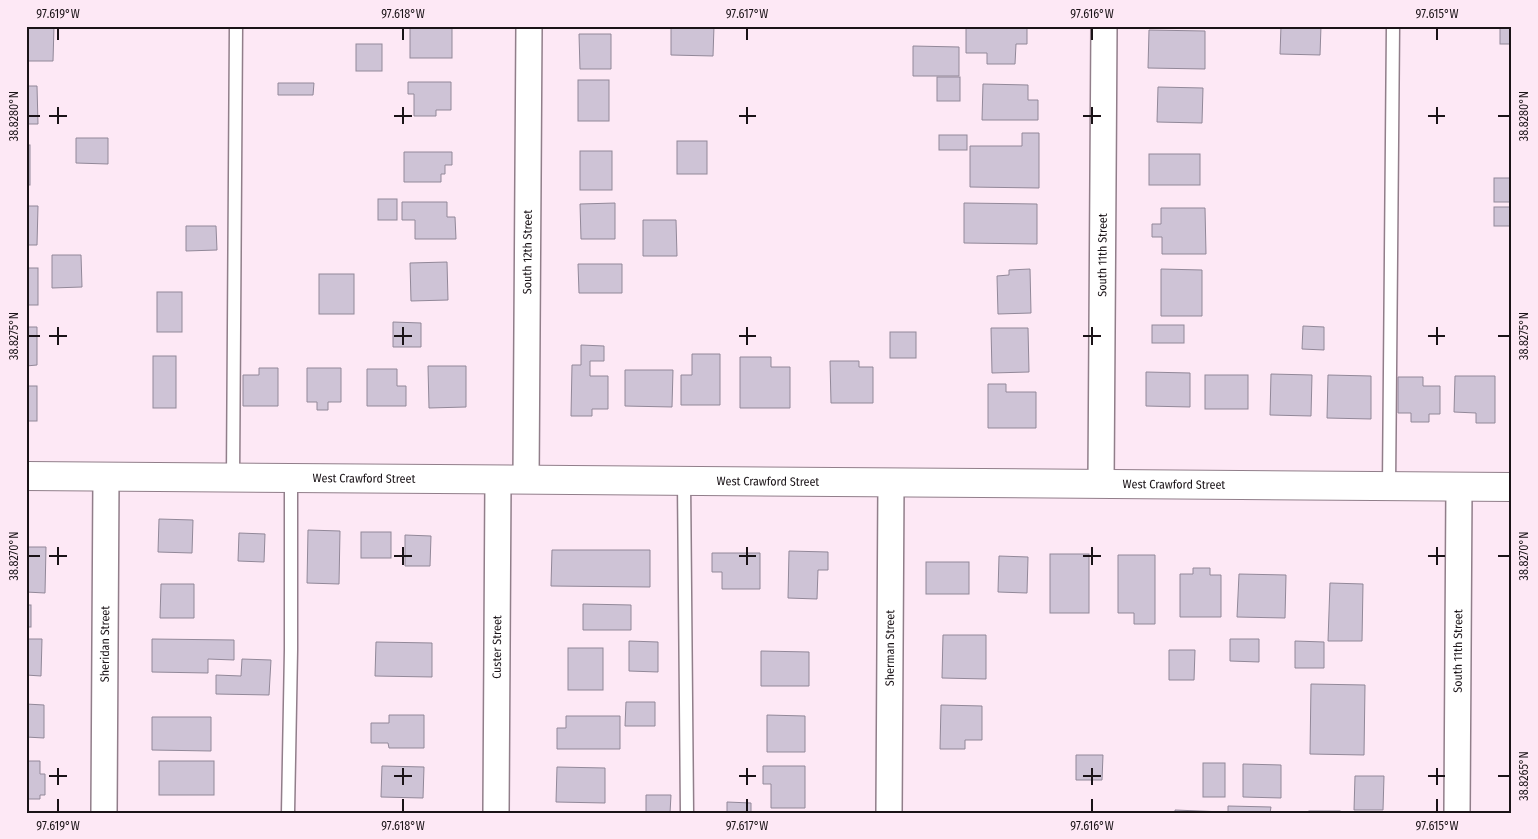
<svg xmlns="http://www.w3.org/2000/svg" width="1538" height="839" font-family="'Fira Sans Condensed',sans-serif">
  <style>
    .building { fill: #cec3d6; stroke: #928899 }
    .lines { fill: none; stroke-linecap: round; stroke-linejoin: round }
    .service-casing { stroke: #917e8a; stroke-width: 15 }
    .minor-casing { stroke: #917e8a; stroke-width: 28 }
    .secondary-casing { stroke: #917e8a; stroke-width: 30 }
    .service { stroke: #fff; stroke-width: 12 }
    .minor { stroke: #fff; stroke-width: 25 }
    .secondary { stroke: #fff; stroke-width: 28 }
    .ticks { fill: none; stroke: #1a1317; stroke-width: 2 }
    .labels { text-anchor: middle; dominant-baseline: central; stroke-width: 4; stroke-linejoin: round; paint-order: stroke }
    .street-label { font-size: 12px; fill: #1a1317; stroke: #fde8f5 }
    .neatline { fill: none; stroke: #1a1317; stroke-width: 2 }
    .ticks-label { font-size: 12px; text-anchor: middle; fill: #1a1317 }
  </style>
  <rect width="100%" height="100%" fill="#fde8f5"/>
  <g class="building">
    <polygon points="26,26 54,26 53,61 26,61"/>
    <rect x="410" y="26" width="42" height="32"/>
    <polygon points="671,26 714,26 713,56 671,55"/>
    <polygon points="1281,26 1321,26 1320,55 1280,54"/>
    <rect x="1500" y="26" width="12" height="18"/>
    <polygon points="966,27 1027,28 1027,44 1016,44 1015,64 987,64 987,53 966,53"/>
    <polygon points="1149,30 1205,31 1205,69 1148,68"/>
    <polygon points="579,34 611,34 611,69 580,69"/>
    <rect x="356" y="44" width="26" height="27"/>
    <polygon points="913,46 959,47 959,76 913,76"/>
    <rect x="937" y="77" width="23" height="24"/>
    <rect x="578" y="80" width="31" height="41"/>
    <polygon points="408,82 451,82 451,110 436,110 436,116 414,116 414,94 408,94"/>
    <polygon points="278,83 314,83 313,95 278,95"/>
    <polygon points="983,84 1028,85 1028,100 1038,100 1038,120 982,120"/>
    <polygon points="26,86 37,86 38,124 26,124"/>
    <polygon points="1158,87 1203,88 1202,123 1157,122"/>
    <polygon points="1022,133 1039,133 1039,188 970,187 970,146 1022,146"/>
    <rect x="939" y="135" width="28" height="15"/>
    <polygon points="76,138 108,138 108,164 76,163"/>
    <rect x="677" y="141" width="30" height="33"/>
    <rect x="26" y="145" width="4" height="40"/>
    <rect x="580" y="151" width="32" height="39"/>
    <polygon points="404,152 452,152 452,165 445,165 445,174 441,174 441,182 404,182"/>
    <rect x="1149" y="154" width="51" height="31"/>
    <rect x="1494" y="178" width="18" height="24"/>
    <rect x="378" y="199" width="19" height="21"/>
    <polygon points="402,202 447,202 447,217 455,217 456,239 415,239 415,220 402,220"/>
    <polygon points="615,203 615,239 581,239 580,204"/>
    <polygon points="964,203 1037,204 1037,244 964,243"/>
    <polygon points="26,206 38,206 37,245 26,245"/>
    <rect x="1494" y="207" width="18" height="19"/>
    <polygon points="1161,208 1205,208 1206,254 1162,254 1162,237 1152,237 1152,224 1161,224"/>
    <polygon points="643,220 676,220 677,256 643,256"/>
    <polygon points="186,226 216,226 217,250 186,251"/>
    <polygon points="52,255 81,255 82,287 52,288"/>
    <polygon points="447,262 448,300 411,301 410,263"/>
    <polygon points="578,264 622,264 622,293 579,293"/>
    <rect x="26" y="268" width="12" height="37"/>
    <polygon points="1030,269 1031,313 998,314 997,276 1009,275 1009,270"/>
    <polygon points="1161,269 1202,270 1202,316 1161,316"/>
    <rect x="319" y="274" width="35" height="40"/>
    <rect x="157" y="292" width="25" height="40"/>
    <polygon points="393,322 421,323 421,347 393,347"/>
    <rect x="1152" y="325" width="32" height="18"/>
    <polygon points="1303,326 1324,327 1324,350 1302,349"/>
    <polygon points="26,327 37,327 37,365 26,366"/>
    <polygon points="991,328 1028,328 1029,372 992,373"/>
    <rect x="890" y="332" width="26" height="26"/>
    <polygon points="581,345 604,346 604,361 590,361 590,376 608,376 608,409 592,409 592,416 571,416 572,365 581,365"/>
    <polygon points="692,354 720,354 720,405 681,405 681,375 692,375"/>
    <rect x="153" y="356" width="23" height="52"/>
    <polygon points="740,357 771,357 771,367 790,367 790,408 740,408"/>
    <polygon points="830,361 859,361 859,367 873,367 873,403 831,403"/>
    <polygon points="428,366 466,366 466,407 429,408"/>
    <polygon points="259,368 278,368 278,406 243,406 243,375 259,375"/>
    <polygon points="307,368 341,368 341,402 328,402 328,410 317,410 317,402 307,402"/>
    <polygon points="367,369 397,369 397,386 406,386 406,406 367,406"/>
    <polygon points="625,370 673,370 672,407 625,406"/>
    <polygon points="1146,372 1190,373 1190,407 1146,406"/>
    <polygon points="1271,374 1312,375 1311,416 1270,415"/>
    <rect x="1205" y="375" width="43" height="34"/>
    <polygon points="1328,375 1371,376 1371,419 1327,418"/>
    <polygon points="1455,376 1495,376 1495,423 1476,423 1476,413 1454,412"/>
    <polygon points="1398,377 1423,377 1423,386 1440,386 1440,414 1429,414 1429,422 1411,422 1411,413 1398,413"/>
    <polygon points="988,384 1006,384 1006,392 1036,392 1036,428 988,428"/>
    <rect x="26" y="386" width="11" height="35"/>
    <polygon points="159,519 193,520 192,553 158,552"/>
    <polygon points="308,530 340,531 339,584 307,583"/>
    <rect x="361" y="532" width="30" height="26"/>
    <polygon points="239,533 265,534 264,562 238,561"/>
    <polygon points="405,535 431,536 430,566 405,566"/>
    <polygon points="26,547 46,547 45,593 26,592"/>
    <polygon points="552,550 650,550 650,587 551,586"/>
    <polygon points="789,551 828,552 828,570 818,570 817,599 788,598"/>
    <polygon points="712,553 760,553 760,589 722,589 722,572 712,572"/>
    <rect x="1050" y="554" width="39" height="59"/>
    <polygon points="1118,555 1155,555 1155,624 1134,624 1134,613 1118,613"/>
    <polygon points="999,556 1028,557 1027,593 998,592"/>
    <rect x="926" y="562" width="43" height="32"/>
    <polygon points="1193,568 1210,568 1210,575 1221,575 1221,617 1180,617 1180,574 1193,574"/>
    <polygon points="1239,574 1286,575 1285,618 1237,617"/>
    <polygon points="1330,583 1363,584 1362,641 1328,641"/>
    <polygon points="161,584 194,584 194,618 160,618"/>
    <polygon points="583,604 631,605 631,630 583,630"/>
    <rect x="26" y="605" width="5" height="22"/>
    <polygon points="943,635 986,635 986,679 942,678"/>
    <polygon points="26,639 42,639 41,676 26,675"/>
    <polygon points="152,639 234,640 234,660 208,659 208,673 152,672"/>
    <polygon points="1230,639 1259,639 1259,662 1230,661"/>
    <polygon points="629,641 658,642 658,672 629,671"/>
    <polygon points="1295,641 1324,642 1324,668 1295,668"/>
    <polygon points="376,642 432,643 432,677 375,676"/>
    <rect x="568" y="648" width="35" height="42"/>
    <polygon points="1169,650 1195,650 1194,680 1169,680"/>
    <polygon points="761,651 809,652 809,686 761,686"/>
    <polygon points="242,659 271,660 269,695 216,694 216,675 241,676"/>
    <polygon points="1311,684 1365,685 1364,755 1310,754"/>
    <polygon points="626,702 655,702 655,726 625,726"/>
    <polygon points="26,704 44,705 44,738 26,737"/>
    <polygon points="941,705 982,706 982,740 965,740 965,749 940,749"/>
    <polygon points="389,715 424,715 424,748 389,748 388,743 371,743 371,723 389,723"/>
    <polygon points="767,715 805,716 805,752 767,752"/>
    <polygon points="566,716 620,716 620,749 557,749 557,728 566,728"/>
    <polygon points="152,717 211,717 211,751 152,750"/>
    <polygon points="1076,755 1103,755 1102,780 1076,780"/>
    <polygon points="26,761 40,761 40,774 45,774 45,795 40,795 40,799 26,799"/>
    <rect x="159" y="761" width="55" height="34"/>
    <rect x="1203" y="763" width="22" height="34"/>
    <polygon points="1243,764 1281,765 1281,798 1243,797"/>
    <polygon points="382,766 424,767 423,798 381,797"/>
    <polygon points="763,766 805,766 805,808 771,808 771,784 763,784"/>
    <polygon points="557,767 605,768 605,803 556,802"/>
    <polygon points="1355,776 1384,776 1383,810 1354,810"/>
    <polygon points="646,795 671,795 670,813 646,813"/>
    <polygon points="727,802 751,803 751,813 727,813"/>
    <polygon points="1228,806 1271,807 1270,813 1228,813"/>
    <polygon points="1175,810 1224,812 1224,813 1175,813"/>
    <rect x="1309" y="811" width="31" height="2"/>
  </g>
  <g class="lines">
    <g class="service-casing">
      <g id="service">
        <polyline points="233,478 236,26"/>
        <polyline points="684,481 687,813"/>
        <polyline points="1389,486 1393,26"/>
        <polyline points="288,813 291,650 291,478"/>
      </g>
    </g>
    <g class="minor-casing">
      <g id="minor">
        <path id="s1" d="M526,480L529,26"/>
        <path id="s2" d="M1101,484L1104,26"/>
        <path id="s3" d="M104,813L106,477"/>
        <path id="s4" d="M496,813L498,480"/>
        <path id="s5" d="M889,813L891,483"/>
        <path id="s6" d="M1457,813L1459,487"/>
      </g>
    </g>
    <g class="secondary-casing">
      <g id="secondary">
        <path id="s7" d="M26,476L1512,487"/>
      </g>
    </g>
    <use href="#service" class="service"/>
    <use href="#minor" class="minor"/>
    <use href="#secondary" class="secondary"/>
  </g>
  <path class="ticks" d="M58,28V40M403,28V40M747,28V40M1092,28V40M1437,28V40M58,107V124M403,107V124M747,107V124M1092,107V124M1437,107V124M28,116H40M49,116H67M394,116H412M739,116H756M1083,116H1101M1428,116H1445M1498,116H1510M58,327V345M403,327V345M747,327V345M1092,327V345M1437,327V345M28,336H40M49,336H67M394,336H412M739,336H756M1083,336H1101M1428,336H1445M1498,336H1510M58,547V565M403,547V565M747,547V565M1092,547V565M1437,547V565M28,556H40M49,556H67M394,556H412M739,556H756M1083,556H1101M1428,556H1445M1498,556H1510M58,768V785M403,768V785M747,768V785M1092,768V785M1437,768V785M49,776H67M394,776H412M739,776H756M1083,776H1101M1428,776H1445M1498,776H1510M58,799V812M403,799V812M747,799V812M1092,799V812M1437,799V812"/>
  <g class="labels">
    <g class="street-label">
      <text stroke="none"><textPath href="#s1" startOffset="228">South 12th Street</textPath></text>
      <text stroke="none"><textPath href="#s2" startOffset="229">South 11th Street</textPath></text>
      <text stroke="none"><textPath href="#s7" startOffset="338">West Crawford Street</textPath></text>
      <text stroke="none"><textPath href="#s7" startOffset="742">West Crawford Street</textPath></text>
      <text stroke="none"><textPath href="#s7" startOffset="1148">West Crawford Street</textPath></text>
      <text stroke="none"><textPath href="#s3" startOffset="169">Sheridan Street</textPath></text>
      <text stroke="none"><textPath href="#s4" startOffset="166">Custer Street</textPath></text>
      <text stroke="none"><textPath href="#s5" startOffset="165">Sherman Street</textPath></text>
      <text stroke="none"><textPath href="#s6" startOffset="162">South 11th Street</textPath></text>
    </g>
  </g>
  <rect width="1538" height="839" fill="none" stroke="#fde8f5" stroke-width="55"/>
  <rect x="28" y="28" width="1482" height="784" class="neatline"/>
  <g class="ticks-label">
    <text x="58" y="18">97.619°W</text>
    <text x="403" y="18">97.618°W</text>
    <text x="747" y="18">97.617°W</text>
    <text x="1092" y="18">97.616°W</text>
    <text x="1437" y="18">97.615°W</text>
    <text transform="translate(14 116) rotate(-90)" y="4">38.8280°N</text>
    <text transform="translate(1524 116) rotate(-90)" y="4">38.8280°N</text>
    <text transform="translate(14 336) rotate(-90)" y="4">38.8275°N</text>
    <text transform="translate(1524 336) rotate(-90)" y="4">38.8275°N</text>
    <text transform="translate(14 556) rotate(-90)" y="4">38.8270°N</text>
    <text transform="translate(1524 556) rotate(-90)" y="4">38.8270°N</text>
    <text transform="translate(1524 776) rotate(-90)" y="4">38.8265°N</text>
    <text x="58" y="830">97.619°W</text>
    <text x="403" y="830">97.618°W</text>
    <text x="747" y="830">97.617°W</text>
    <text x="1092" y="830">97.616°W</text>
    <text x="1437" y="830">97.615°W</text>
  </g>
</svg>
